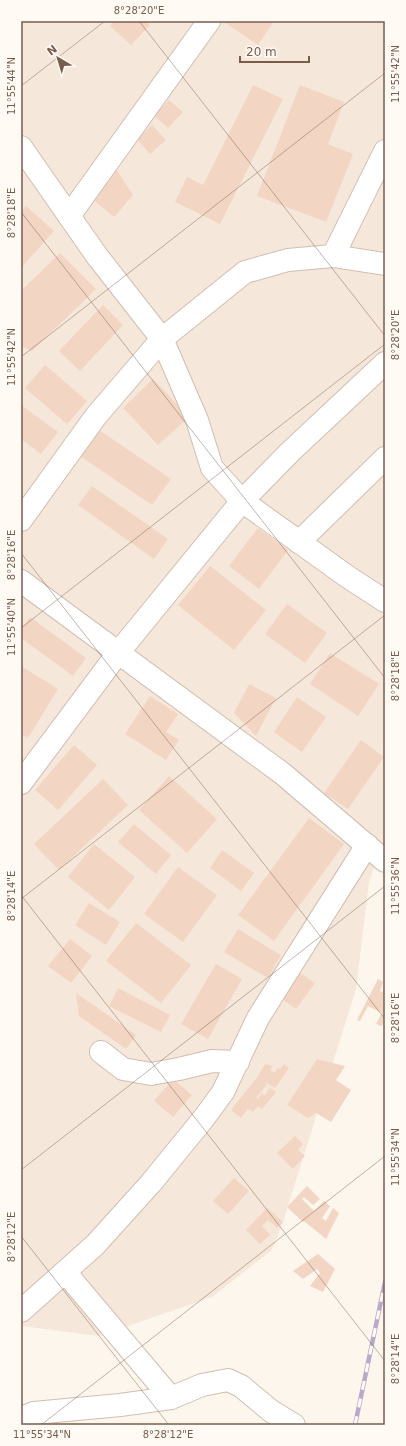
<svg xmlns="http://www.w3.org/2000/svg" width="406" height="1446" font-family="'DejaVu Sans',sans-serif">
  <style>
    .residential { fill: #f5e8da }
    .building { fill: #f3d5c3 }
    .lines { fill: none; stroke-linecap: round; stroke-linejoin: round }
    .minor-casing { stroke: #d1beb0; stroke-width: 24 }
    .minor { stroke: #fff; stroke-width: 22 }
    .rail-casing { stroke: #b9a8c9; stroke-width: 4.5 }
    .rail { stroke: #fffaf3; stroke-width: 3; stroke-dasharray: 9; stroke-linecap: butt }
    .ticks { fill: none; stroke: #7a5c4d; stroke-width: 1; stroke-opacity: 0.45 }
    .neatline { fill: none; stroke: #7a5c4d; stroke-width: 1.5 }
    .ticks-label { font-size: 10px; text-anchor: middle; fill: #7a5c4d }
  </style>
  <rect width="100%" height="100%" fill="#fdf6ec"/>
  <polygon class="residential" points="21,21 385,21 385,837 369,882 356,989 283,1222 272,1250 212,1297 99,1336 21,1326"/>
  <g class="building">
    <polygon points="114,21 146,21 150,25 131,45 110,26"/>
    <polygon points="223,21 274,21 258,45"/>
    <polygon points="253,85 283,99 220,224 175,202 187,177 203,185"/>
    <polygon points="300,85 344,102 328,144 353,154 326,222 257,196"/>
    <polygon points="169,100 183,112 168,128 154,116"/>
    <polygon points="152,125 166,140 150,154 137,139"/>
    <polygon points="116,169 133,195 114,217 91,198"/>
    <polygon points="26,206 54,231 21,268 21,211"/>
    <polygon points="60,253 96,289 32,351 21,346 21,291"/>
    <polygon points="103,305 123,325 80,371 59,351"/>
    <polygon points="45,365 87,401 67,424 25,388"/>
    <polygon points="153,379 189,417 158,445 123,408"/>
    <polygon points="21,405 58,432 41,454 21,439"/>
    <polygon points="99,430 171,479 152,505 80,456"/>
    <polygon points="92,486 168,539 154,559 78,505"/>
    <polygon points="258,528 288,550 259,589 229,566"/>
    <polygon points="210,566 266,610 234,650 178,605"/>
    <polygon points="287,604 327,633 305,663 265,634"/>
    <polygon points="30,617 86,658 73,676 21,638 21,629"/>
    <polygon points="330,653 379,684 358,716 310,684"/>
    <polygon points="21,666 58,689 28,738 21,734"/>
    <polygon points="249,684 276,698 256,736 234,713"/>
    <polygon points="150,696 178,714 166,732 179,740 166,760 125,734"/>
    <polygon points="297,697 326,717 302,752 274,732"/>
    <polygon points="361,740 384,757 348,809 324,793"/>
    <polygon points="74,745 97,765 58,810 35,790"/>
    <polygon points="169,776 217,819 187,853 139,810"/>
    <polygon points="103,779 128,805 59,870 34,844"/>
    <polygon points="309,818 344,844 274,941 238,915"/>
    <polygon points="134,824 171,855 156,874 118,842"/>
    <polygon points="94,844 135,877 109,910 68,877"/>
    <polygon points="222,850 254,873 241,891 210,868"/>
    <polygon points="178,867 217,895 183,942 144,914"/>
    <polygon points="89,903 120,922 106,945 75,925"/>
    <polygon points="136,923 191,965 161,1003 106,961"/>
    <polygon points="238,929 281,955 268,978 224,952"/>
    <polygon points="70,939 92,956 71,983 48,966"/>
    <polygon points="216,964 242,979 208,1039 181,1024"/>
    <polygon points="300,973 315,983 296,1009 282,999"/>
    <polygon points="378,979 383,982 380,991 383,992 385,987 385,1017 382,1026 376,1024 382,1013 368,1006 360,1021 357,1020"/>
    <polygon points="118,988 170,1015 161,1032 109,1006"/>
    <polygon points="76,993 136,1035 126,1049 79,1016"/>
    <polygon points="317,1059 345,1066 336,1080 351,1090 331,1122 316,1113 308,1118 287,1105"/>
    <polygon points="265,1064 273,1066 270,1070 275,1073 278,1067 280,1069 284,1064 289,1068 275,1088 262,1080 267,1084 256,1098 258,1099 262,1093 264,1096 270,1088 276,1092 262,1109 258,1106 253,1112 248,1109 241,1118 231,1110 258,1076"/>
    <polygon points="173,1079 192,1095 173,1117 154,1101"/>
    <polygon points="295,1136 303,1144 298,1150 305,1156 293,1169 277,1153"/>
    <polygon points="234,1178 249,1191 228,1214 213,1201"/>
    <polygon points="307,1186 320,1199 313,1205 304,1197 302,1199 314,1211 324,1201 330,1206 322,1218 326,1221 333,1208 339,1213 326,1239 304,1221 303,1222 287,1207"/>
    <polygon points="267,1208 283,1222 277,1228 268,1220 262,1226 270,1235 260,1244 246,1230"/>
    <polygon points="318,1254 335,1269 323,1292 310,1286 320,1273 317,1269 303,1279 293,1271"/>
  </g>
  <g class="lines">
    <g class="minor-casing">
      <g id="minor">
        <polyline points="21,147 97,256 162,339 197,420 212,468 242,501 348,577 385,601"/>
        <polyline points="69,216 209,21"/>
        <polyline points="333,256 385,151"/>
        <polyline points="21,520 96,416 162,339 245,272 288,260 333,256 385,264"/>
        <polyline points="299,542 385,458"/>
        <polyline points="21,581 283,774 385,861"/>
        <polyline points="21,783 118,653 242,501 290,452 385,363"/>
        <polyline points="101,1052 123,1069 151,1074 179,1069 212,1061 238,1062"/>
        <polyline points="65,1272 171,1398"/>
        <polyline points="21,1311 95,1245 151,1183 204,1118 223,1092 258,1018 367,845"/>
        <polyline points="21,1418 34,1413 120,1405 171,1398 202,1385 228,1380 241,1386 271,1411 294,1425"/>
      </g>
    </g>
    <use href="#minor" class="minor"/>
    <g class="rail-casing">
      <polyline id="rail" points="355,1425 385,1282"/>
    </g>
    <use href="#rail" class="rail"/>
  </g>
  <path class="ticks" d="M139,21L385,336M21,86L105,21M21,212L385,678M21,357L385,73M21,553L385,1019M21,628L385,344M21,895L385,1361M21,899L385,615M21,1170L385,886M21,1236L169,1425M41,1425L385,1156"/>
  <rect width="406" height="1446" fill="none" stroke="#fffaf3" stroke-width="44"/>
  <g transform="translate(58 58) rotate(322)" stroke="#fffaf3" stroke-width="3" paint-order="stroke">
  <path d="M0-3L7 15L0 10L-7 15Z" fill="#7a5c4d"/>
  <text y="-6" font-size="11" font-weight="bold" text-anchor="middle" fill="#7a5c4d">N</text>
  </g>
  <path d="M240 56v6h69v-6" fill="none" stroke="#7a5c4d" stroke-width="2"/>
  <text x="246" y="56" font-size="12" fill="#7a5c4d" stroke="#fffaf3" stroke-width="3" paint-order="stroke">20 m</text>
  <rect x="22" y="22" width="362" height="1402" class="neatline"/>
  <g class="ticks-label">
    <text x="139" y="14">8°28'20"E</text>
    <text transform="translate(395 74) rotate(-90)" y="4">11°55'42"N</text>
    <text transform="translate(11 86) rotate(-90)" y="4">11°55'44"N</text>
    <text transform="translate(11 213) rotate(-90)" y="4">8°28'18"E</text>
    <text transform="translate(395 335) rotate(-90)" y="4">8°28'20"E</text>
    <text transform="translate(11 357) rotate(-90)" y="4">11°55'42"N</text>
    <text transform="translate(11 555) rotate(-90)" y="4">8°28'16"E</text>
    <text transform="translate(11 627) rotate(-90)" y="4">11°55'40"N</text>
    <text transform="translate(395 676) rotate(-90)" y="4">8°28'18"E</text>
    <text transform="translate(395 886) rotate(-90)" y="4">11°55'36"N</text>
    <text transform="translate(11 896) rotate(-90)" y="4">8°28'14"E</text>
    <text transform="translate(395 1018) rotate(-90)" y="4">8°28'16"E</text>
    <text transform="translate(395 1157) rotate(-90)" y="4">11°55'34"N</text>
    <text transform="translate(11 1237) rotate(-90)" y="4">8°28'12"E</text>
    <text transform="translate(395 1359) rotate(-90)" y="4">8°28'14"E</text>
    <text x="42" y="1438">11°55'34"N</text>
    <text x="168" y="1438">8°28'12"E</text>
  </g>
</svg>
